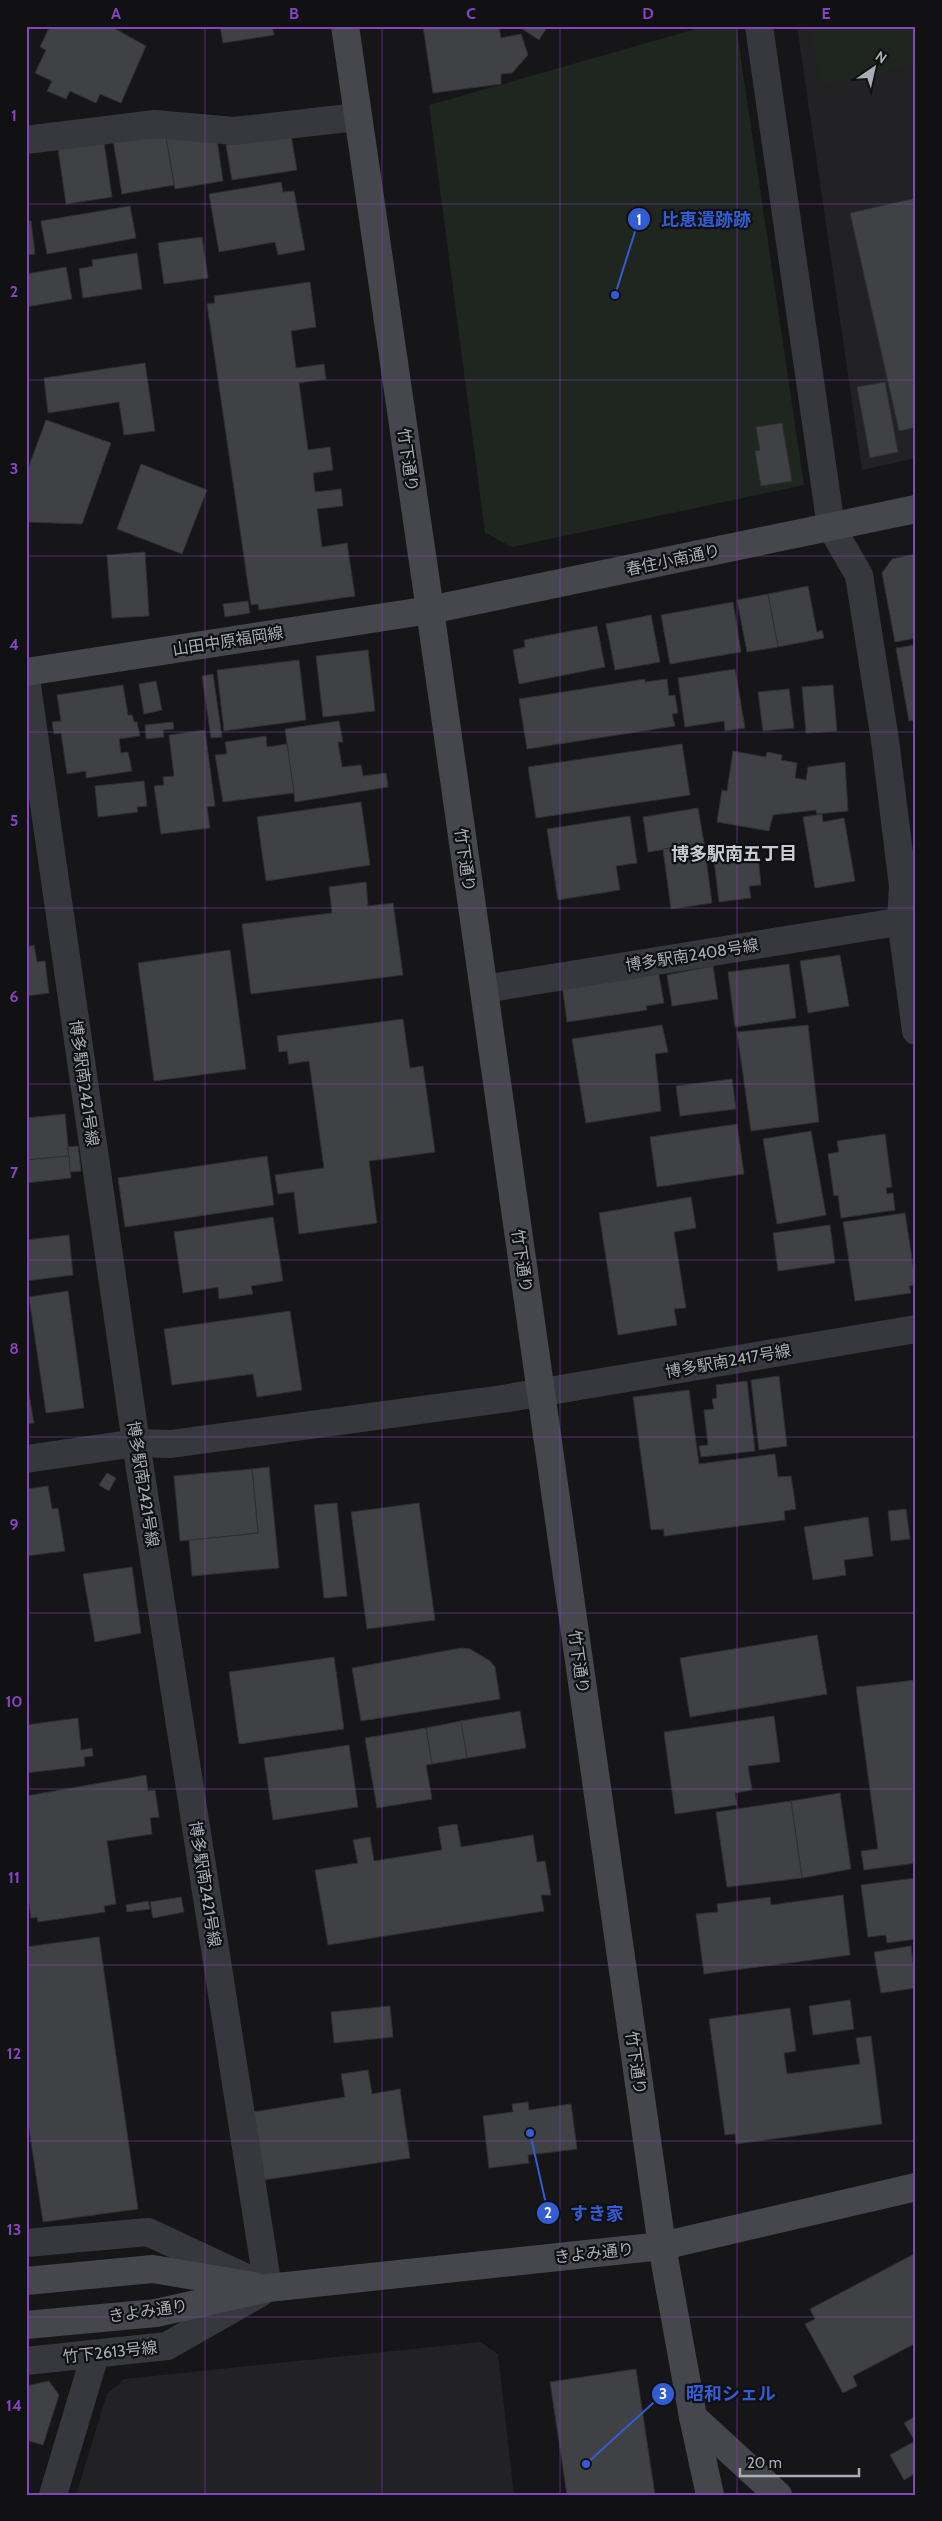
<svg xmlns="http://www.w3.org/2000/svg" width="942" height="2521" font-family="Cabin,'Noto Sans JP',sans-serif">
  <style>
    .built { fill: #222225 }
    .green { fill: #1e261f }
    .building { fill: #404145; stroke: #303034 }
    .lines { fill: none; stroke-linecap: round; stroke-linejoin: round }
    .street { stroke: #37383d; stroke-width: 28 }
    .secondary { stroke: #45474d; stroke-width: 28 }
    .grid { fill: none; stroke: #8446be; stroke-width: 1; stroke-opacity: 0.55 }
    .labels { text-anchor: middle; dominant-baseline: central; stroke-width: 4.5; stroke-linejoin: round; paint-order: stroke }
    .street-label { font-size: 16px; fill: #a8adb8; stroke: #111113 }
    .neighbourhood-label { font-size: 18px; font-weight: bold; fill: #c9ccd4; stroke: #111113 }
    .leader { fill: none; stroke: #325cd3; stroke-width: 2 }
    .callout-dot { fill: #325cd3; stroke: #111113; stroke-width: 2 }
    .mark-label { font-size: 15px; text-anchor: middle; font-weight: bold; fill: #fff }
    .callout-label { font-size: 18px; text-anchor: middle; font-weight: bold; fill: #325cd3; stroke: #111113; stroke-width: 4.5; stroke-linejoin: round; paint-order: stroke }
    .neatline { fill: none; stroke: #8446be; stroke-width: 2 }
    .grid-label { font-size: 16px; text-anchor: middle; font-weight: bold; fill: #8446be }
  </style>
  <rect width="100%" height="100%" fill="#161618"/>
  <g class="built">
    <polygon points="797,26 916,26 916,458 862,470"/>
    <polygon points="480,2342 498,2354 514,2495 76,2495 107,2394 124,2379"/>
  </g>
  <g class="green">
    <polygon points="706,26 736,26 804,485 512,547 485,533 429,105"/>
    <polygon points="810,26 916,26 916,65 820,86"/>
  </g>
  <g class="building">
    <polygon points="50,26 110,26 146,46 121,103 100,94 96,103 70,91 66,99 47,91 52,81 35,73 46,50 40,47"/>
    <polygon points="220,26 272,26 274,35 223,43"/>
    <polygon points="423,26 499,26 501,38 521,34 528,55 512,73 501,74 501,84 433,93"/>
    <polygon points="518,26 548,26 539,40"/>
    <polygon points="165,132 217,140 223,181 175,189"/>
    <polygon points="165,132 174,185 122,194 113,140"/>
    <polygon points="291,135 297,170 232,180 226,145"/>
    <polygon points="104,142 112,197 66,204 58,149"/>
    <polygon points="281,182 283,192 294,191 305,250 278,255 275,242 219,252 209,194"/>
    <polygon points="916,198 916,427 899,431 850,213"/>
    <polygon points="130,206 136,238 47,254 41,221"/>
    <polygon points="26,221 31,221 35,254 26,255"/>
    <polygon points="202,237 208,278 164,284 158,243"/>
    <polygon points="137,253 142,289 83,298 79,269 93,266 92,260"/>
    <polygon points="66,267 72,299 26,307 26,274"/>
    <polygon points="310,282 316,327 291,331 296,368 324,364 326,379 299,383 308,450 330,447 333,470 313,473 315,492 341,489 343,506 317,509 322,547 347,543 355,596 259,610 258,604 251,605 207,304 215,303 214,296"/>
    <polygon points="145,363 155,431 124,435 119,402 48,413 44,378"/>
    <polygon points="885,382 898,452 870,458 857,387"/>
    <polygon points="46,420 111,443 82,524 26,522 26,496 29,490 26,489 26,474"/>
    <polygon points="782,423 792,481 761,486 755,451 760,450 756,427"/>
    <polygon points="141,464 207,490 182,554 117,529"/>
    <polygon points="145,552 149,616 112,618 107,555"/>
    <polygon points="916,554 916,638 895,642 882,573 892,559"/>
    <polygon points="808,586 817,632 822,630 824,638 778,647 768,594"/>
    <polygon points="768,594 778,647 747,652 737,600"/>
    <polygon points="248,601 250,613 225,617 223,604"/>
    <polygon points="733,602 741,652 670,664 661,615"/>
    <polygon points="651,615 660,662 615,670 606,624"/>
    <polygon points="597,626 605,667 519,684 513,650 525,647 524,640"/>
    <polygon points="916,645 916,720 909,721 896,648"/>
    <polygon points="368,650 375,711 323,717 316,656"/>
    <polygon points="299,660 306,720 224,731 217,670"/>
    <polygon points="735,669 745,728 725,731 724,721 685,727 678,678"/>
    <polygon points="213,674 222,737 211,738 202,676"/>
    <polygon points="645,679 645,682 667,679 669,696 675,695 678,713 672,714 675,726 527,749 519,699"/>
    <polygon points="156,681 162,710 144,714 139,684"/>
    <polygon points="123,685 128,715 132,715 134,722 137,722 140,736 119,739 121,753 128,752 132,771 86,778 86,771 67,774 61,733 54,734 52,722 61,721 57,695"/>
    <polygon points="833,685 837,731 806,733 802,687"/>
    <polygon points="789,689 794,728 763,731 758,692"/>
    <polygon points="339,721 343,742 338,742 342,767 361,765 363,776 386,773 388,787 295,802 285,729"/>
    <polygon points="173,722 174,729 163,730 164,737 146,739 145,725"/>
    <polygon points="205,730 215,806 207,807 210,828 161,834 154,786 164,785 163,777 174,776 169,735"/>
    <polygon points="266,736 267,747 287,744 294,793 223,802 215,755 227,754 225,742"/>
    <polygon points="682,744 690,795 536,818 528,767"/>
    <polygon points="733,751 766,757 767,752 782,755 781,760 797,763 795,778 806,780 808,767 845,762 848,811 817,814 816,810 773,815 769,831 717,822 722,790 727,791"/>
    <polygon points="144,781 147,806 137,807 138,812 98,817 95,786"/>
    <polygon points="361,802 370,865 266,881 257,817"/>
    <polygon points="698,808 704,843 648,852 643,817"/>
    <polygon points="822,814 823,822 844,818 855,881 815,888 803,817"/>
    <polygon points="630,816 637,863 616,866 620,890 558,900 547,829"/>
    <polygon points="704,843 712,903 671,909 663,849"/>
    <polygon points="758,856 761,885 749,886 751,898 719,902 714,860"/>
    <polygon points="366,882 368,906 393,903 403,975 251,994 242,924 332,913 329,887"/>
    <polygon points="34,945 37,962 45,961 49,993 26,996 26,947"/>
    <polygon points="230,950 246,1069 154,1081 138,963"/>
    <polygon points="840,955 849,1006 808,1013 800,961"/>
    <polygon points="789,964 796,1018 735,1027 728,972"/>
    <polygon points="713,966 718,999 672,1006 667,975"/>
    <polygon points="658,970 664,1003 646,1006 647,1010 567,1022 562,984"/>
    <polygon points="403,1019 410,1068 423,1066 435,1152 369,1161 377,1223 299,1234 294,1192 278,1194 275,1175 324,1168 309,1061 289,1064 287,1051 279,1052 277,1036"/>
    <polygon points="662,1025 668,1052 655,1054 661,1111 586,1123 572,1039"/>
    <polygon points="808,1025 819,1122 751,1131 737,1032"/>
    <polygon points="732,1079 736,1109 680,1116 676,1086"/>
    <polygon points="65,1114 69,1156 26,1160 26,1118"/>
    <polygon points="737,1124 744,1174 657,1187 650,1137"/>
    <polygon points="811,1131 826,1215 777,1224 763,1139"/>
    <polygon points="885,1134 892,1187 886,1188 887,1194 893,1193 895,1210 841,1218 838,1195 834,1196 828,1154 839,1152 837,1141"/>
    <polygon points="78,1146 81,1171 70,1172 68,1147"/>
    <polygon points="69,1156 71,1178 26,1183 26,1160"/>
    <polygon points="267,1156 274,1205 125,1227 118,1178"/>
    <polygon points="691,1197 696,1228 674,1232 686,1308 674,1309 677,1325 618,1335 599,1213"/>
    <polygon points="905,1213 916,1285 909,1286 911,1293 855,1301 843,1222"/>
    <polygon points="273,1217 283,1281 251,1286 253,1294 219,1299 218,1287 183,1293 174,1232"/>
    <polygon points="830,1225 835,1263 778,1271 773,1233"/>
    <polygon points="69,1235 73,1275 26,1281 26,1240"/>
    <polygon points="68,1291 84,1408 46,1413 29,1297"/>
    <polygon points="290,1311 302,1390 257,1397 253,1374 172,1385 164,1329"/>
    <polygon points="779,1376 787,1446 759,1450 751,1380"/>
    <polygon points="26,1377 34,1423 26,1424"/>
    <polygon points="747,1381 755,1451 701,1457 699,1446 708,1445 704,1410 714,1409 712,1399 717,1398 716,1385"/>
    <polygon points="689,1390 699,1464 775,1454 778,1477 791,1476 796,1509 784,1511 785,1520 664,1536 664,1529 651,1530 633,1397"/>
    <polygon points="269,1467 279,1568 192,1576 189,1540 258,1533 252,1469"/>
    <polygon points="252,1469 258,1533 180,1541 174,1476"/>
    <polygon points="107,1473 116,1478 109,1491 99,1485"/>
    <polygon points="48,1486 52,1509 58,1508 65,1551 26,1556 26,1489"/>
    <polygon points="337,1503 347,1596 324,1598 314,1505"/>
    <polygon points="419,1503 435,1620 367,1629 351,1512"/>
    <polygon points="906,1509 910,1539 891,1541 888,1511"/>
    <polygon points="868,1517 873,1556 844,1560 846,1575 813,1580 804,1527"/>
    <polygon points="132,1567 141,1633 95,1642 83,1574"/>
    <polygon points="817,1635 827,1694 690,1717 680,1658"/>
    <polygon points="461,1648 470,1649 490,1661 495,1667 500,1699 361,1721 352,1668"/>
    <polygon points="334,1657 344,1729 239,1744 229,1672"/>
    <polygon points="916,1680 916,1863 864,1870 861,1851 878,1849 856,1687"/>
    <polygon points="520,1711 526,1748 467,1758 460,1721"/>
    <polygon points="774,1716 780,1762 748,1766 752,1790 735,1793 737,1805 675,1814 664,1732"/>
    <polygon points="78,1718 81,1750 92,1748 93,1756 84,1757 85,1766 26,1773 26,1725"/>
    <polygon points="461,1721 467,1758 432,1764 426,1728"/>
    <polygon points="426,1728 432,1764 426,1765 432,1799 377,1808 365,1738"/>
    <polygon points="349,1745 358,1807 273,1820 264,1758"/>
    <polygon points="146,1775 148,1791 155,1790 159,1817 150,1818 152,1834 107,1841 116,1904 104,1906 105,1912 38,1922 37,1917 31,1918 26,1882 26,1796"/>
    <polygon points="840,1793 851,1869 802,1878 791,1801"/>
    <polygon points="791,1801 802,1878 727,1887 716,1812"/>
    <polygon points="457,1824 461,1847 533,1835 537,1862 545,1861 551,1895 541,1895 544,1911 328,1945 315,1870 358,1863 353,1840 370,1837 374,1861 442,1850 438,1827"/>
    <polygon points="916,1878 916,1939 887,1943 886,1935 868,1937 861,1885"/>
    <polygon points="843,1895 850,1955 704,1974 696,1914 718,1912 717,1904 770,1897 771,1905"/>
    <polygon points="181,1897 184,1912 153,1918 150,1902"/>
    <polygon points="148,1901 150,1909 127,1912 126,1905"/>
    <polygon points="99,1937 138,2209 43,2222 26,2108 26,1947"/>
    <polygon points="911,1946 916,1988 881,1993 874,1952"/>
    <polygon points="850,2000 854,2029 813,2035 809,2006"/>
    <polygon points="390,2006 393,2037 334,2043 331,2012"/>
    <polygon points="790,2008 796,2051 784,2053 787,2074 860,2064 856,2038 871,2036 882,2124 736,2144 735,2134 725,2135 709,2019"/>
    <polygon points="368,2070 372,2094 400,2089 410,2158 264,2180 253,2112 345,2097 341,2074"/>
    <polygon points="528,2102 529,2110 571,2104 577,2149 528,2155 529,2163 489,2168 483,2116 513,2112 512,2104"/>
    <polygon points="916,2253 916,2343 853,2376 857,2386 843,2393 805,2324 815,2319 810,2309"/>
    <polygon points="636,2369 655,2495 567,2495 550,2382"/>
    <polygon points="49,2381 59,2395 43,2445 26,2440 26,2386"/>
    <polygon points="916,2416 916,2473 904,2480 890,2455 915,2441 904,2423"/>
  </g>
  <g class="lines">
    <g class="street">
      <polyline points="759,26 831,527 859,575 885,740 903,886 901,920 916,1031"/>
      <polyline points="26,140 155,124 234,131 357,117"/>
      <polyline points="26,679 136,1443 268,2288"/>
      <polyline points="484,989 916,919"/>
      <polyline points="26,1459 136,1443 171,1444 502,1399 916,1329"/>
      <polyline points="26,2243 148,2232 255,2282"/>
      <polyline points="26,2361 167,2346 260,2293"/>
      <polyline points="53,2495 95,2355"/>
    </g>
    <g class="secondary">
      <polyline points="345,26 430,610 662,2246 693,2417 710,2495"/>
      <polyline points="26,672 430,610 916,509"/>
      <polyline points="26,2281 153,2269 254,2286"/>
      <polyline points="26,2325 156,2313 268,2288 662,2246 916,2187"/>
      <polyline points="693,2417 778,2495"/>
    </g>
  </g>
  <path class="grid" d="M205,26V2495M382,26V2495M560,26V2495M737,26V2495M26,204H916M26,380H916M26,556H916M26,732H916M26,908H916M26,1084H916M26,1260H916M26,1437H916M26,1613H916M26,1789H916M26,1965H916M26,2141H916M26,2317H916"/>
  <g class="labels">
    <g class="street-label">
      <text transform="translate(408 460) rotate(82)">竹下通り</text>
      <text transform="translate(673 560) rotate(-12)">春住小南通り</text>
      <text transform="translate(228 641) rotate(-9)">山田中原福岡線</text>
      <text transform="translate(465 860) rotate(82)">竹下通り</text>
      <text transform="translate(692 955) rotate(-9)">博多駅南2408号線</text>
      <text transform="translate(84 1083) rotate(82)">博多駅南2421号線</text>
      <text transform="translate(522 1261) rotate(82)">竹下通り</text>
      <text transform="translate(728 1361) rotate(-10)">博多駅南2417号線</text>
      <text transform="translate(143 1484) rotate(81)">博多駅南2421号線</text>
      <text transform="translate(579 1662) rotate(82)">竹下通り</text>
      <text transform="translate(205 1884) rotate(81)">博多駅南2421号線</text>
      <text transform="translate(636 2063) rotate(82)">竹下通り</text>
      <text transform="translate(594 2253) rotate(-6)">きよみ通り</text>
      <text transform="translate(148 2311) rotate(-8)">きよみ通り</text>
      <text transform="translate(110 2352) rotate(-6)">竹下2613号線</text>
    </g>
    <g class="neighbourhood-label">
      <text x="734" y="854">博多駅南五丁目</text>
    </g>
  </g>
  <path class="leader" d="M615 295L639 219M530 2133L548 2213M586 2464L663 2394"/>
  <g class="callout-dot">
    <circle cx="615" cy="295" r="5"/>
    <circle cx="530" cy="2133" r="5"/>
    <circle cx="586" cy="2464" r="5"/>
    <circle cx="639" cy="219" r="12"/>
    <circle cx="548" cy="2213" r="12"/>
    <circle cx="663" cy="2394" r="12"/>
  </g>
  <g class="mark-label">
    <text x="639" y="225">1</text>
    <text x="548" y="2218">2</text>
    <text x="663" y="2399">3</text>
  </g>
  <g class="callout-label">
    <text x="706" y="226">比恵遺跡跡</text>
    <text x="597" y="2220">すき家</text>
    <text x="731" y="2400">昭和シェル</text>
  </g>
  <rect width="942" height="2521" fill="none" stroke="#111113" stroke-width="55"/>
  <g transform="translate(874 68) rotate(34)" stroke="#111113" stroke-width="4" paint-order="stroke">
  <path d="M0-4L9 19L0 12L-9 19Z" fill="#a8adb8"/>
  <text y="-8" font-size="14" font-weight="bold" text-anchor="middle" fill="#a8adb8">N</text>
  </g>
  <path d="M740 2468v8h119v-8" fill="none" stroke="#a8adb8" stroke-width="2.5"/>
  <text x="747" y="2468" font-size="15" fill="#a8adb8" stroke="#111113" stroke-width="4" paint-order="stroke">20 m</text>
  <rect x="28" y="28" width="886" height="2466" class="neatline"/>
  <g class="grid-label">
    <text x="116" y="19">A</text>
    <text x="294" y="19">B</text>
    <text x="471" y="19">C</text>
    <text x="648" y="19">D</text>
    <text x="826" y="19">E</text>
    <text x="14" y="121">1</text>
    <text x="14" y="297">2</text>
    <text x="14" y="474">3</text>
    <text x="14" y="650">4</text>
    <text x="14" y="826">5</text>
    <text x="14" y="1002">6</text>
    <text x="14" y="1178">7</text>
    <text x="14" y="1354">8</text>
    <text x="14" y="1530">9</text>
    <text x="14" y="1707">10</text>
    <text x="14" y="1883">11</text>
    <text x="14" y="2059">12</text>
    <text x="14" y="2235">13</text>
    <text x="14" y="2411">14</text>
  </g>
</svg>
